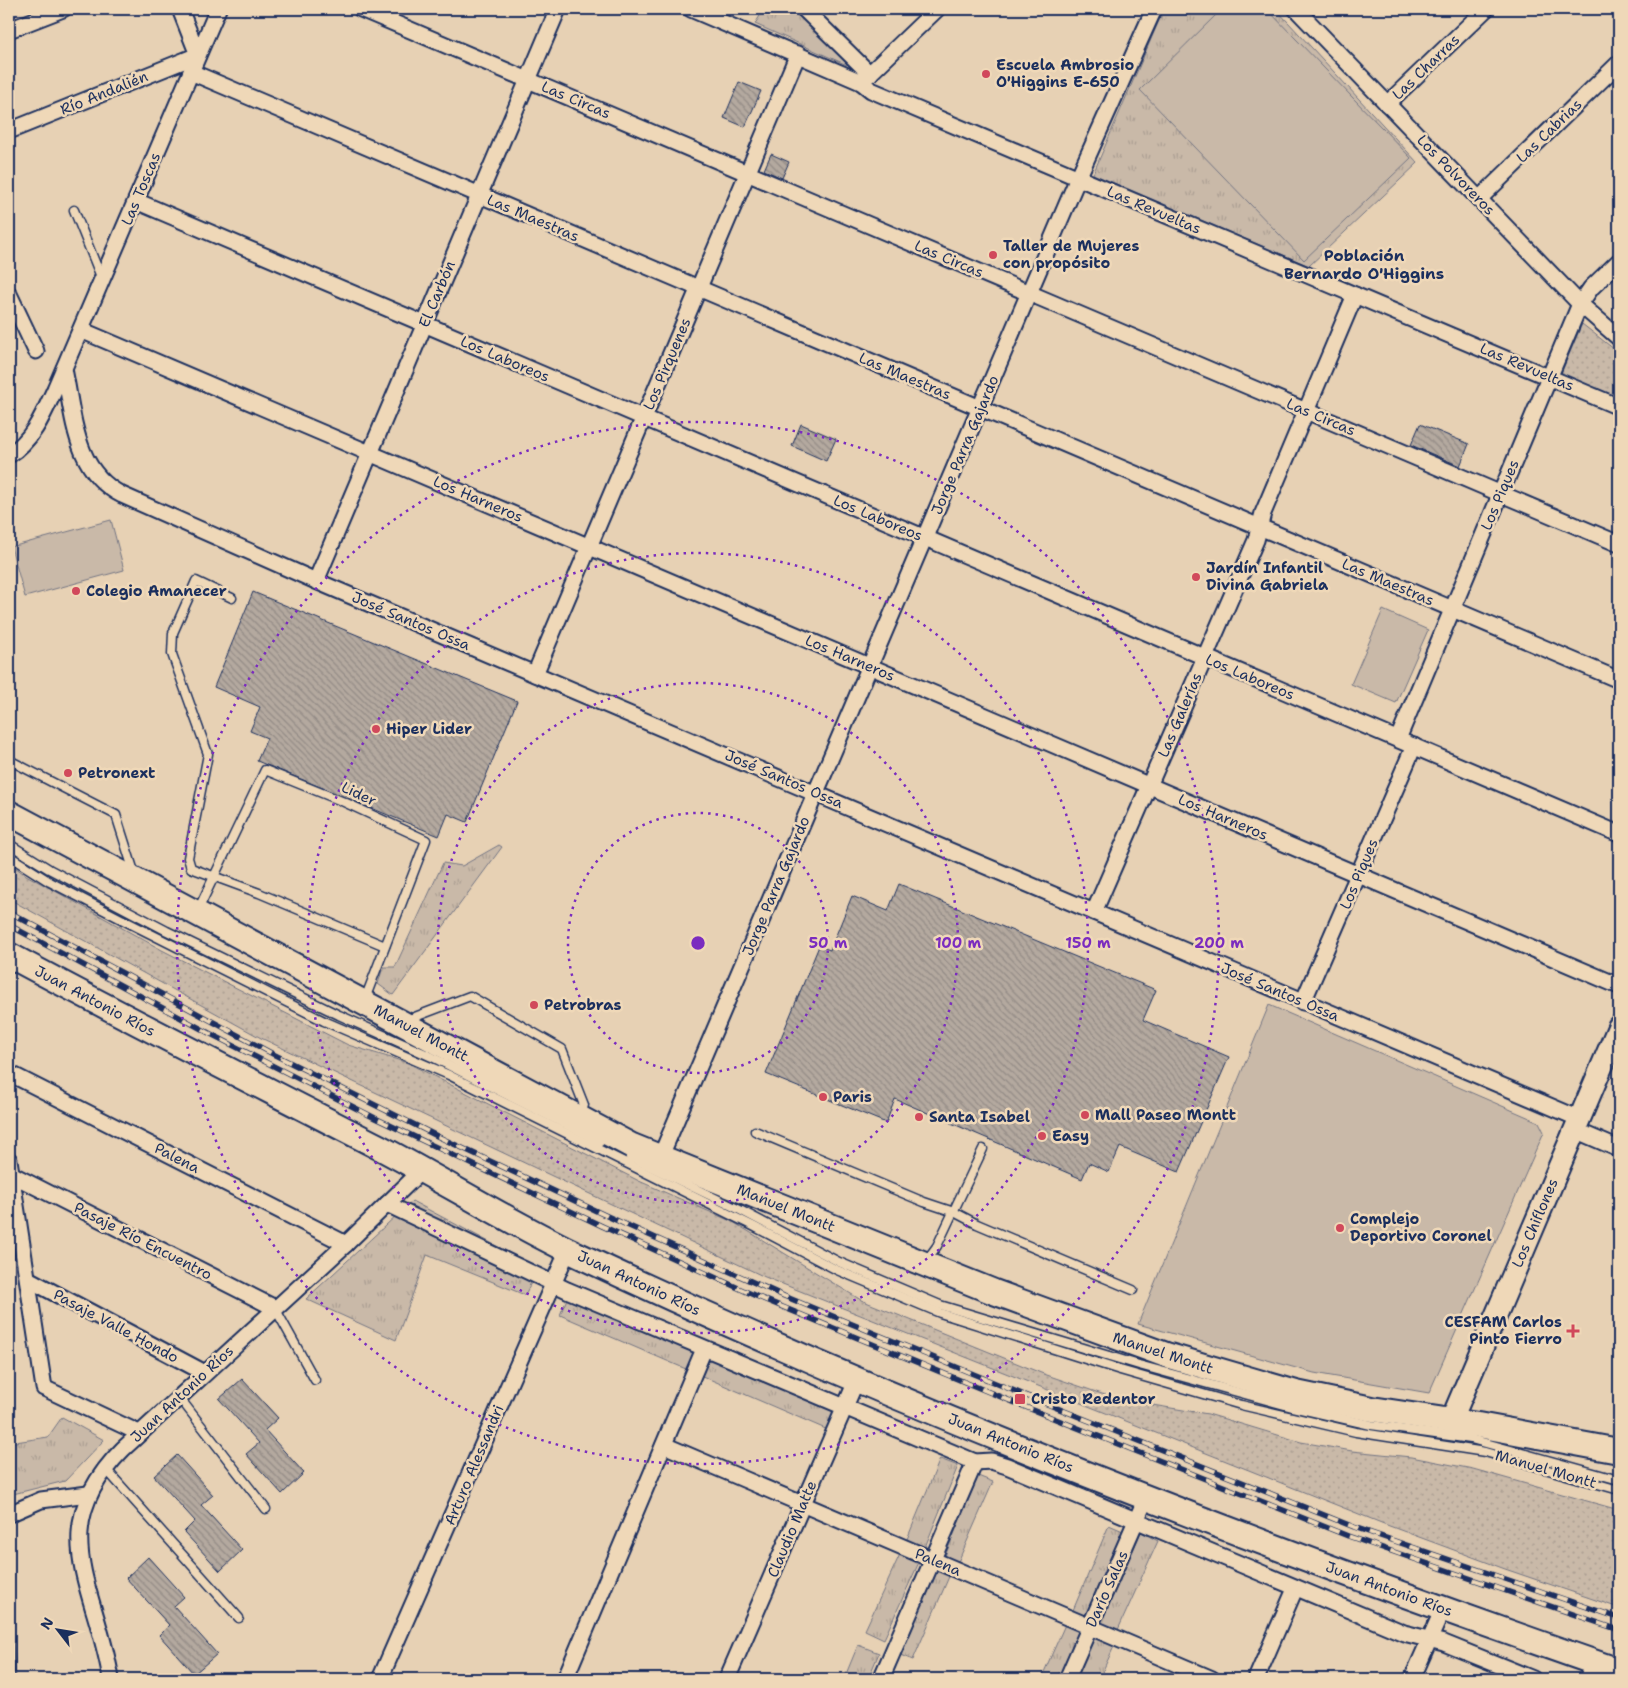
<svg xmlns="http://www.w3.org/2000/svg" width="1628" height="1688" font-family="'Shantell Sans',sans-serif">
  <style>
    .grass { fill: url(#grass-tufts); stroke: #727483 }
    .park { fill: url(#park-dots); stroke: #727483 }
    .pitch { fill: #c9b9a8; stroke: #727483 }
    .lines { fill: none; stroke-linecap: round; stroke-linejoin: round }
    .stream { stroke: #6b6f80; stroke-width: 5 }
    .building { fill: url(#building-back-hatch); stroke: #1b2f5e }
    .lane-casing { stroke: #1b2f5e; stroke-width: 11 }
    .street-casing { stroke: #1b2f5e; stroke-width: 19 }
    .secondary-casing { stroke: #1b2f5e; stroke-width: 25 }
    .primary-casing { stroke: #1b2f5e; stroke-width: 28 }
    .lane { stroke: #efd8b8; stroke-width: 8 }
    .street { stroke: #efd8b8; stroke-width: 15 }
    .secondary { stroke: #efd8b8; stroke-width: 21 }
    .primary { stroke: #efd8b8; stroke-width: 24 }
    .rail-casing { stroke: #1b2f5e; stroke-width: 5.5 }
    .rail { stroke: #efd8b8; stroke-width: 4; stroke-dasharray: 11; stroke-linecap: butt }
    .ring { fill: none; stroke: #7b2cbf; stroke-width: 2.5; stroke-dasharray: 2.5 5 }
    .poi-dot { fill: #d1495b; stroke: #efd8b8; stroke-width: 2 }
    .labels { text-anchor: middle; dominant-baseline: central; stroke-width: 5; stroke-linejoin: round; paint-order: stroke }
    .poi-label { font-size: 15px; font-weight: bold; fill: #1b2f5e; stroke: #efd8b8; text-anchor: start }
    .street-label { font-size: 15px; fill: #1b2f5e; stroke: #efd8b8 }
    .neighbourhood-label { font-size: 16px; font-weight: bold; fill: #1b2f5e; stroke: #efd8b8 }
    .centre { fill: #7b2cbf; stroke: #efd8b8; stroke-width: 2.5 }
    .ring-label { font-size: 15px; text-anchor: middle; font-weight: bold; fill: #7b2cbf; stroke: #efd8b8; stroke-width: 5; stroke-linejoin: round; paint-order: stroke }
  </style>
  <defs>
    <pattern id="grass-tufts" width="24" height="20" patternUnits="userSpaceOnUse" patternTransform="scale(1.25)"><rect width="24" height="20" fill="#c9b9a8"/><path d="M3 7l-1-3M5 7V3M7 7l1-3M15 17l-1-3M17 17v-4M19 17l1-3" fill="none" stroke="#ac9f93"/></pattern>
    <pattern id="park-dots" width="8" height="8" patternUnits="userSpaceOnUse" patternTransform="scale(1.25)"><rect width="8" height="8" fill="#c9b9a8"/><path d="M2 2h.1M6 6h.1" fill="none" stroke="#ac9f93" stroke-width="1.8" stroke-linecap="round"/></pattern>
    <pattern id="building-back-hatch" width="6" height="6" patternUnits="userSpaceOnUse" patternTransform="scale(1.25)"><rect width="6" height="6" fill="#b4a99f"/><path d="M-1 5l2 2M0 0l6 6M5-1l2 2" fill="none" stroke="#928a85"/></pattern>
  </defs>
  <rect width="100%" height="100%" fill="#e7d1b4"/>
  <filter id="ink" filterUnits="userSpaceOnUse"><feTurbulence type="fractalNoise" baseFrequency=".02" numOctaves="2"/><feDisplacementMap in="SourceGraphic" scale="10" xChannelSelector="R" yChannelSelector="G"/><feConvolveMatrix kernelMatrix="1 2 1 2 8 2 1 2 1" color-interpolation-filters="sRGB"/></filter>
  <g filter="url(#ink)">
    <g class="grass">
      <polygon points="764,9 797,9 847,57 847,65 755,24"/>
      <polygon points="1164,9 1276,9 1418,163 1309,266 1093,174"/>
      <polygon points="499,845 502,847 393,995 378,984 383,967 395,967 443,863 462,866"/>
      <polygon points="412,1201 538,1268 525,1295 427,1255 396,1340 306,1299"/>
      <polygon points="572,1287 841,1404 828,1430 560,1315"/>
      <polygon points="62,1417 104,1440 65,1481 9,1495 9,1443 48,1437"/>
      <polygon points="940,1459 958,1466 923,1552 905,1544"/>
      <polygon points="978,1476 993,1482 958,1562 945,1556"/>
      <polygon points="1109,1525 1123,1531 1085,1621 1071,1615"/>
      <polygon points="1141,1532 1158,1541 1117,1632 1100,1625"/>
      <polygon points="901,1552 920,1560 884,1639 865,1630"/>
      <polygon points="937,1566 951,1572 913,1660 900,1655"/>
      <polygon points="1067,1620 1085,1627 1062,1679 1041,1679"/>
      <polygon points="1097,1631 1117,1640 1099,1679 1076,1679"/>
      <polygon points="858,1645 879,1653 868,1679 844,1679"/>
    </g>
    <g class="park">
      <polygon points="1582,324 1619,353 1619,401 1560,376"/>
      <polygon points="9,863 26,875 162,950 348,1045 408,1063 639,1181 733,1222 861,1300 1041,1373 1102,1394 1146,1404 1208,1414 1301,1442 1352,1451 1411,1457 1473,1469 1619,1510 1619,1608 1505,1569 1384,1524 765,1277 261,1038 9,899"/>
    </g>
    <g class="pitch">
      <polygon points="1222,9 1267,9 1411,158 1304,260 1140,90"/>
      <polygon points="111,520 124,570 25,597 11,547"/>
      <polygon points="1383,610 1428,630 1396,703 1351,684"/>
      <polygon points="1269,1005 1539,1122 1544,1132 1429,1393 1314,1373 1138,1324"/>
    </g>
    <g class="lines">
      <polyline class="stream" points="9,1590 14,1679"/>
    </g>
    <g class="building">
      <polygon points="739,82 761,91 745,127 724,118"/>
      <polygon points="771,154 789,162 782,178 764,170"/>
      <polygon points="801,424 836,439 826,461 792,446"/>
      <polygon points="1420,424 1469,444 1460,466 1411,445"/>
      <polygon points="253,592 517,701 467,822 448,814 439,836 257,761 267,738 250,731 260,707 214,687"/>
      <polygon points="899,884 1156,990 1143,1020 1229,1057 1179,1172 1120,1147 1109,1172 1089,1163 1082,1179 895,1099 886,1123 766,1074 819,946 830,950 852,896 888,911"/>
      <polygon points="242,1379 278,1418 265,1430 304,1473 282,1494 246,1454 259,1443 219,1399"/>
      <polygon points="177,1455 213,1495 201,1505 242,1550 220,1571 184,1532 195,1521 154,1476"/>
      <polygon points="148,1557 184,1597 174,1606 217,1654 194,1674 159,1635 169,1625 126,1578"/>
    </g>
    <g class="lines">
      <g class="lane-casing">
        <g id="lane">
          <polyline points="74,210 101,277"/>
          <polyline points="232,598 196,581 173,633 172,654 208,754 188,858 191,868 259,893 385,946"/>
          <polyline points="9,760 116,815 135,875"/>
          <polyline points="9,844 49,869 167,931 339,1015 432,1057 600,1142"/>
          <polyline points="9,856 50,882 129,923 324,1021 449,1075 753,1226 837,1270 940,1313 1120,1370 1241,1405 1356,1432 1485,1452 1619,1490"/>
          <polyline points="198,910 265,770 344,802 426,840 365,999"/>
          <polyline points="407,1020 470,996 562,1049 584,1105 581,1115"/>
          <polyline points="755,1131 924,1202 954,1212 977,1224 1133,1290"/>
          <polyline points="630,1157 738,1209 839,1262 940,1305 1139,1365 1292,1407 1371,1425 1471,1439 1619,1480"/>
          <polyline points="926,1261 937,1246 983,1149"/>
          <polyline points="275,1308 315,1380"/>
          <polyline points="179,1397 266,1509"/>
          <polyline points="105,1468 239,1618"/>
        </g>
      </g>
      <g class="street-casing">
        <g id="street">
          <polyline points="361,9 1619,544"/>
          <polyline points="691,9 861,82 871,90 1619,407"/>
          <polyline points="804,9 870,74"/>
          <polyline points="1296,9 1580,304 1619,338"/>
          <polyline points="9,30 63,9"/>
          <polyline points="191,72 1619,680"/>
          <polyline points="861,82 937,9"/>
          <polyline points="1387,104 1486,9"/>
          <polyline points="9,131 198,55 180,9"/>
          <polyline points="1479,199 1619,63"/>
          <polyline points="136,201 1619,834"/>
          <polyline points="9,294 36,351"/>
          <polyline points="81,330 1619,986"/>
          <path d="M64,369C74,416 74,471 122,495L316,581L1580,1119"/>
          <path d="M9,455C33,440 44,413 55,389L218,9"/>
          <polyline points="316,581 558,9"/>
          <polyline points="535,674 798,54"/>
          <polyline points="1398,739 1580,304 1591,288 1619,261"/>
          <polyline points="1094,912 1256,540 1263,513 1355,295"/>
          <polyline points="1303,1002 1414,746"/>
          <polyline points="9,1073 346,1244"/>
          <polyline points="1575,1130 1619,1149"/>
          <polyline points="660,1158 1078,178 1154,9"/>
          <polyline points="9,1160 44,1388 139,1433"/>
          <polyline points="11,1174 275,1308"/>
          <polyline points="387,1204 567,1290 975,1462 991,1461 1007,1466 1404,1633 1444,1643 1533,1679"/>
          <polyline points="28,1279 205,1373"/>
          <polyline points="664,1445 1212,1679"/>
          <polyline points="9,1514 41,1500 88,1494"/>
          <path d="M111,1679C97,1588 42,1530 123,1449L346,1244L422,1170"/>
          <polyline points="380,1679 568,1250"/>
          <polyline points="565,1679 704,1349"/>
          <polyline points="727,1679 857,1379"/>
          <polyline points="881,1679 975,1462"/>
          <polyline points="1067,1679 1146,1498"/>
          <polyline points="1256,1679 1295,1589"/>
          <polyline points="1412,1679 1443,1609"/>
          <polyline points="1587,1679 1594,1662"/>
        </g>
      </g>
      <g class="secondary-casing">
        <polyline id="secondary" points="1451,1421 1619,1026"/>
      </g>
      <g class="primary-casing">
        <g id="primary">
          <polyline points="9,813 632,1146 994,1292 1166,1355 1296,1393 1372,1409 1478,1425 1619,1451"/>
          <path d="M9,955C131,1021 255,1083 379,1147C444,1181 507,1221 574,1253C913,1413 1265,1548 1619,1671"/>
        </g>
      </g>
      <use href="#lane" class="lane"/>
      <use href="#street" class="street"/>
      <use href="#secondary" class="secondary"/>
      <use href="#primary" class="primary"/>
      <g class="rail-casing">
        <g id="rail">
          <polyline points="9,912 273,1054 439,1137 607,1216 784,1296 1022,1394 1354,1527 1619,1618"/>
          <polyline points="9,925 209,1033 375,1118 602,1226 756,1296 1018,1404 1348,1536 1619,1630"/>
        </g>
      </g>
      <use href="#rail" class="rail"/>
    </g>
  </g>
  <g class="ring">
    <circle cx="698" cy="943" r="130"/>
    <circle cx="698" cy="943" r="260"/>
    <circle cx="698" cy="943" r="390"/>
    <circle cx="698" cy="943" r="521"/>
  </g>
  <g class="poi-dot">
    <circle cx="986" cy="74" r="5"/>
    <circle cx="993" cy="255" r="5"/>
    <circle cx="1196" cy="577" r="5"/>
    <circle cx="76" cy="591" r="5"/>
    <circle cx="376" cy="729" r="5"/>
    <circle cx="68" cy="773" r="5"/>
    <circle cx="534" cy="1005" r="5"/>
    <circle cx="823" cy="1097" r="5"/>
    <circle cx="1085" cy="1115" r="5"/>
    <circle cx="919" cy="1117" r="5"/>
    <circle cx="1042" cy="1136" r="5"/>
    <circle cx="1340" cy="1228" r="5"/>
    <path d="M1570.5 1323.5h5v5h5v5h-5v5h-5v-5h-5v-5h5z"/>
    <rect x="1014" y="1393" width="12" height="12" rx="2.5"/>
  </g>
  <g class="labels">
    <g class="poi-label">
      <text x="996" y="65">Escuela Ambrosio<tspan x="996" dy="17">O'Higgins E-650</tspan></text>
      <text x="1003" y="246">Taller de Mujeres<tspan x="1003" dy="17">con propósito</tspan></text>
      <text x="1206" y="568">Jardín Infantil<tspan x="1206" dy="17">Divina Gabriela</tspan></text>
      <text x="86" y="591">Colegio Amanecer</text>
      <text x="386" y="729">Hiper Lider</text>
      <text x="78" y="773">Petronext</text>
      <text x="544" y="1005">Petrobras</text>
      <text x="833" y="1097">Paris</text>
      <text x="1095" y="1115">Mall Paseo Montt</text>
      <text x="929" y="1117">Santa Isabel</text>
      <text x="1052" y="1136">Easy</text>
      <text x="1350" y="1219">Complejo<tspan x="1350" dy="17">Deportivo Coronel</tspan></text>
      <text x="1562" y="1322" text-anchor="end">CESFAM Carlos<tspan x="1562" dy="17">Pinto Fierro</tspan></text>
      <text x="1031" y="1399">Cristo Redentor</text>
    </g>
    <g class="street-label">
      <text transform="translate(1426 67) rotate(-44)">Las Charras</text>
      <text transform="translate(104 93) rotate(-22)">Río Andalién</text>
      <text transform="translate(576 100) rotate(23)">Las Circas</text>
      <text transform="translate(1549 131) rotate(-44)">Las Cabrias</text>
      <text transform="translate(1456 175) rotate(46)">Los Polvoreros</text>
      <text transform="translate(141 189) rotate(-67)">Las Toscas</text>
      <text transform="translate(1154 210) rotate(23)">Las Revueltas</text>
      <text transform="translate(533 218) rotate(23)">Las Maestras</text>
      <text transform="translate(949 259) rotate(23)">Las Circas</text>
      <text transform="translate(437 294) rotate(-67)">El Carbón</text>
      <text transform="translate(505 359) rotate(23)">Los Laboreos</text>
      <text transform="translate(667 364) rotate(-67)">Los Pirquenes</text>
      <text transform="translate(1527 367) rotate(23)">Las Revueltas</text>
      <text transform="translate(905 376) rotate(23)">Las Maestras</text>
      <text transform="translate(1321 417) rotate(23)">Las Circas</text>
      <text transform="translate(965 445) rotate(-67)">Jorge Parra Gajardo</text>
      <text transform="translate(1500 495) rotate(-67)">Los Piques</text>
      <text transform="translate(478 499) rotate(23)">Los Harneros</text>
      <text transform="translate(878 518) rotate(23)">Los Laboreos</text>
      <text transform="translate(1388 582) rotate(23)">Las Maestras</text>
      <text transform="translate(411 621) rotate(23)">José Santos Ossa</text>
      <text transform="translate(850 658) rotate(23)">Los Harneros</text>
      <text transform="translate(1250 677) rotate(23)">Los Laboreos</text>
      <text transform="translate(1180 715) rotate(-67)">Las Galerías</text>
      <text transform="translate(784 779) rotate(23)">José Santos Ossa</text>
      <text transform="translate(359 794) rotate(25)">Lider</text>
      <text transform="translate(1223 817) rotate(23)">Los Harneros</text>
      <text transform="translate(1359 874) rotate(-67)">Los Piques</text>
      <text transform="translate(776 886) rotate(-67)">Jorge Parra Gajardo</text>
      <text transform="translate(1280 992) rotate(23)">José Santos Ossa</text>
      <text transform="translate(95 1001) rotate(28)">Juan Antonio Ríos</text>
      <text transform="translate(421 1033) rotate(28)">Manuel Montt</text>
      <text transform="translate(177 1158) rotate(27)">Palena</text>
      <text transform="translate(786 1208) rotate(22)">Manuel Montt</text>
      <text transform="translate(1535 1223) rotate(-67)">Los Chiflones</text>
      <text transform="translate(143 1241) rotate(27)">Pasaje Río Encuentro</text>
      <text transform="translate(639 1283) rotate(25)">Juan Antonio Ríos</text>
      <text transform="translate(116 1326) rotate(28)">Pasaje Valle Hondo</text>
      <text transform="translate(1163 1353) rotate(18)">Manuel Montt</text>
      <text transform="translate(182 1394) rotate(-43)">Juan Antonio Ríos</text>
      <text transform="translate(1011 1443) rotate(22)">Juan Antonio Ríos</text>
      <text transform="translate(474 1465) rotate(-67)">Arturo Alessandri</text>
      <text transform="translate(1546 1469) rotate(16)">Manuel Montt</text>
      <text transform="translate(792 1529) rotate(-67)">Claudio Matte</text>
      <text transform="translate(938 1562) rotate(23)">Palena</text>
      <text transform="translate(1107 1589) rotate(-66)">Darío Salas</text>
      <text transform="translate(1389 1589) rotate(20)">Juan Antonio Ríos</text>
    </g>
    <g class="neighbourhood-label">
      <text x="1364" y="255">Población<tspan x="1364" dy="18">Bernardo O'Higgins</tspan></text>
    </g>
  </g>
  <circle cx="698" cy="943" r="8" class="centre"/>
  <g class="ring-label">
    <text x="828" y="948">50 m</text>
    <text x="958" y="948">100 m</text>
    <text x="1088" y="948">150 m</text>
    <text x="1219" y="948">200 m</text>
  </g>
  <rect width="1628" height="1688" fill="none" stroke="#efd8b8" stroke-width="30"/>
  <rect x="15" y="15" width="1598" height="1658" fill="none" stroke="#1b2f5e" stroke-width="2" filter="url(#ink)"/>
  <g transform="translate(58 1630) rotate(301)" stroke="#efd8b8" stroke-width="4" paint-order="stroke">
  <path d="M0-4L9 19L0 12L-9 19Z" fill="#1b2f5e"/>
  <text y="-8" font-size="14" font-weight="bold" text-anchor="middle" fill="#1b2f5e">N</text>
  </g>
</svg>
